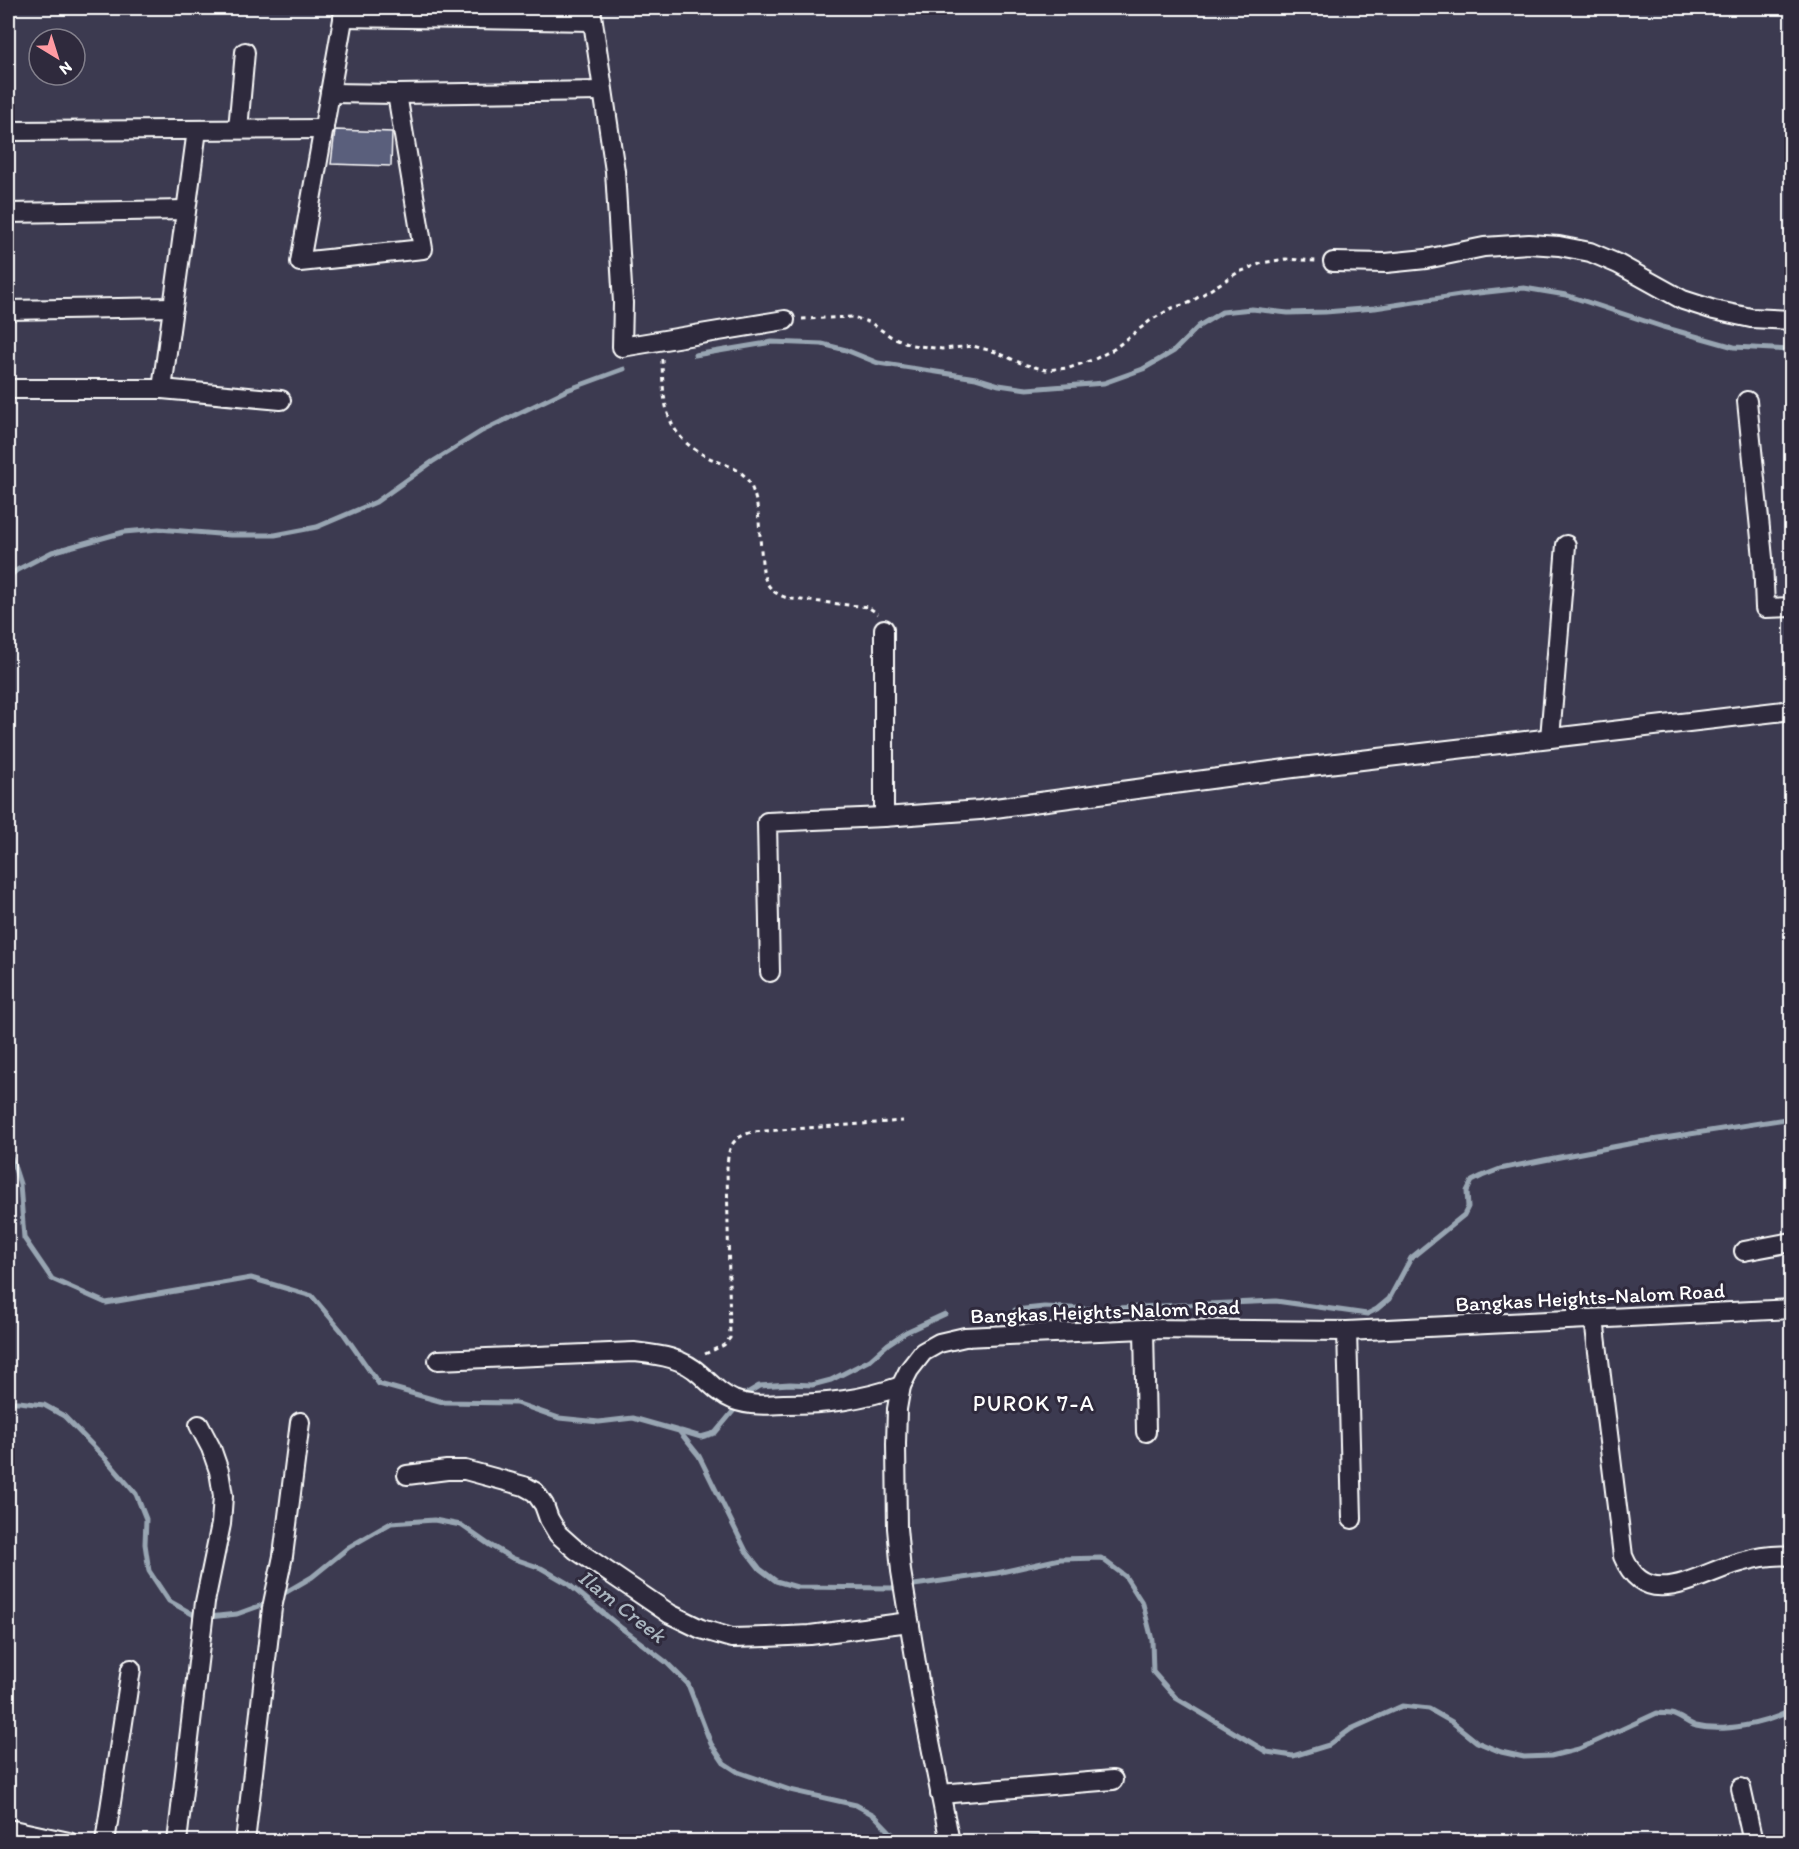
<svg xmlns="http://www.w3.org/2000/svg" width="1799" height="1849" font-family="Itim,sans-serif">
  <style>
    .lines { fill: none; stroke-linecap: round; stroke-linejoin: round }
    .stream { stroke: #98a5b2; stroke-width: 5 }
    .building { fill: #5a5e7b; stroke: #fff; stroke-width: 1.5 }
    .minor-casing { stroke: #fff; stroke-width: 22 }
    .path { stroke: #fff; stroke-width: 3; stroke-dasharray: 4.5 4.5; stroke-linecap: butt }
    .minor { stroke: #2f2a3d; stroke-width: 18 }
    .labels { text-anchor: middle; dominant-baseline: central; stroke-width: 6; stroke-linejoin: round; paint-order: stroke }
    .street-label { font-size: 21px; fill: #fff; stroke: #2f2a3d }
    .neighbourhood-label { font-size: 22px; letter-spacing: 1.5px; fill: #fff; stroke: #2f2a3d }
    .water-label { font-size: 22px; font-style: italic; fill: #a9b4be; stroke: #2f2a3d }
  </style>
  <rect width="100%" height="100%" fill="#3c3a50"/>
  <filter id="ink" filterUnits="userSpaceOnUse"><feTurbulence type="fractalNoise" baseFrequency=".0167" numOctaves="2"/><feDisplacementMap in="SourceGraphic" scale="12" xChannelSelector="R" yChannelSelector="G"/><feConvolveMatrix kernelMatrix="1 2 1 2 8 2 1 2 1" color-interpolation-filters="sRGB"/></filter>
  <g filter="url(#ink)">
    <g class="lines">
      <g class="stream">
        <polyline points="695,355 772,342 822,344 846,350 878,363 976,378 999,385 1027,389 1104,383 1143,369 1174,351 1199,326 1222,312 1252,309 1288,313 1325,312 1375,308 1460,295 1524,288 1566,295 1663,327 1734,347 1792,350"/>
        <polyline points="8,578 17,570 52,552 124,532 159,529 230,535 275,535 317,527 376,502 432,462 482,431 567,390 624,369"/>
        <polyline points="8,1147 20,1184 24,1238 52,1279 106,1303 251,1278 312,1296 344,1334 379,1384 443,1402 516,1403 559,1418 599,1422 633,1418 679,1431 699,1456 746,1551 760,1569 776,1581 797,1587 893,1588"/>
        <polyline points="1015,1310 1044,1307 1093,1309 1276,1301 1367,1314 1377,1309 1389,1299 1411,1258 1464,1215 1468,1207 1467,1191 1472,1181 1482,1176 1500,1169 1544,1160 1639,1142 1792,1118"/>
        <polyline points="744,1395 759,1386 790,1384 812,1385 831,1380 870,1360 888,1344 906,1332 945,1314"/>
        <polyline points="8,1402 19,1402 44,1405 64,1416 105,1458 136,1494 146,1519 145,1544 149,1571 169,1601 196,1616"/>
        <polyline points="681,1431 701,1437 715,1433 735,1409"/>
        <path d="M914,1585L997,1573L1060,1559L1101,1558L1125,1576L1143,1604L1152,1640L1153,1672L1176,1698L1267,1752L1293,1756L1329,1745L1351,1729L1402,1706L1429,1709L1452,1722L1477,1742L1501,1752L1524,1757L1551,1756L1579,1749L1657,1713C1661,1714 1667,1713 1671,1714C1680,1716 1687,1723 1696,1726C1724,1733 1767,1723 1792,1710"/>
        <polyline points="281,1595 312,1577 349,1547 391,1523 434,1520 461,1525 488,1544 512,1558 541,1568 567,1583 620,1627 666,1662 688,1684 711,1744 724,1763 738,1772 790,1790 856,1805 874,1815 900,1842"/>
        <polyline points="209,1617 237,1614 265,1604"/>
        <polyline points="1004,1842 1027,1838 1062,1836 1087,1842"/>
      </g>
    </g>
    <polygon class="building" points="335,130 392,132 391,166 331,164"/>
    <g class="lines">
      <g class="minor-casing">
        <g id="minor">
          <polyline points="345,8 300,262 423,249 397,94"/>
          <polyline points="591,8 615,171 623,303 622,347 785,320"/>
          <polyline points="343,17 592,21"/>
          <polyline points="330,93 397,94 602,91"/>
          <polyline points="238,129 245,52"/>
          <polyline points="8,131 324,129"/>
          <polyline points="8,213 186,210"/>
          <polyline points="1333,262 1386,263 1426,259 1484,247 1529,244 1559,246 1590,252 1618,264 1683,300 1714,310 1751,318 1792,320"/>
          <polyline points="8,310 173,307"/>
          <polyline points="8,389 162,389 281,400"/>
          <polyline points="162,389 197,130"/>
          <polyline points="1747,401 1763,558 1765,608 1792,607"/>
          <polyline points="1550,738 1566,545"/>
          <polyline points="884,817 884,629"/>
          <polyline points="770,972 767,822 884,817 980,810 1293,768 1792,710"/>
          <polyline points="1744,1251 1792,1242"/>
          <path d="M1594,1319L1623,1556C1647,1614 1699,1573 1741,1562C1758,1557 1774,1554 1792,1556"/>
          <polyline points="1144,1329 1146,1432"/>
          <polyline points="1347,1331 1352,1519"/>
          <path d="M438,1360L634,1352C659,1355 682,1357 701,1375C712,1385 720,1394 734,1400C749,1406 768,1405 784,1404C826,1404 862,1400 901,1386"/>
          <polyline points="407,1475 447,1470 465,1470 524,1486 535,1492 544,1505 549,1519 558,1534 576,1550 670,1614 701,1629 732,1638 767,1637 810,1635 909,1622"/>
          <polyline points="1741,1788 1753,1842"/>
          <polyline points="940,1794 1113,1780"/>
          <polyline points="8,1829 69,1842"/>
          <polyline points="105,1842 131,1669"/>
          <polyline points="177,1842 205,1602 221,1524 223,1496 219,1471 211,1448 199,1425"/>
          <polyline points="245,1842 272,1608 283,1556 300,1422"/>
          <polyline points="950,1842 923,1706 901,1571 897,1528 896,1444 897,1409 901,1386 909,1370 923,1352 939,1343 965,1337 1144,1329 1347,1331 1792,1309"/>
        </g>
      </g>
      <g class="path">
        <polyline points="802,319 853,317 871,323 890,336 912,345 942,349 973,346 996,352 1023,364 1046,370 1069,368 1095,359 1114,349 1151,320 1172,308 1189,303 1237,273 1262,263 1286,259 1316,261"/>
        <path d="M662,359C663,410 666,441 719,462C733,467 745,472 751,486C760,506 759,528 761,550C762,560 762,572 766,581C771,592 781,597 792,599L868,607L878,614"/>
        <path d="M705,1354L724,1345L730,1338L727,1168C728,1148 731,1138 752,1132L903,1121"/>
      </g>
      <use href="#minor" class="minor"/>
    </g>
  </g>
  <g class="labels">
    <g class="street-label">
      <text transform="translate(1590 1297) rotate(-3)">Bangkas Heights-Nalom Road</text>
      <text transform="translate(1105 1311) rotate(-2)">Bangkas Heights-Nalom Road</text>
    </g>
    <g class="neighbourhood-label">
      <text x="1034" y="1403">PUROK 7-A</text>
    </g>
    <g class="water-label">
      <text transform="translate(622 1606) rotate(38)">Ilam Creek</text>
    </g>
  </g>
  <rect width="1799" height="1849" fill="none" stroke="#2f2a3d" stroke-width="30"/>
  <rect x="15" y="15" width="1769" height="1819" fill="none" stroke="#fff" stroke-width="2" filter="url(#ink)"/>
  <g transform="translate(57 57) rotate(142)"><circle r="28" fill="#2f2a3d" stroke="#827f8b" stroke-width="1.5"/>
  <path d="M0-4.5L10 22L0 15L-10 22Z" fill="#ff9aa2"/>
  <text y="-9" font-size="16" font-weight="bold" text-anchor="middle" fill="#ffffff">N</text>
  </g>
</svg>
